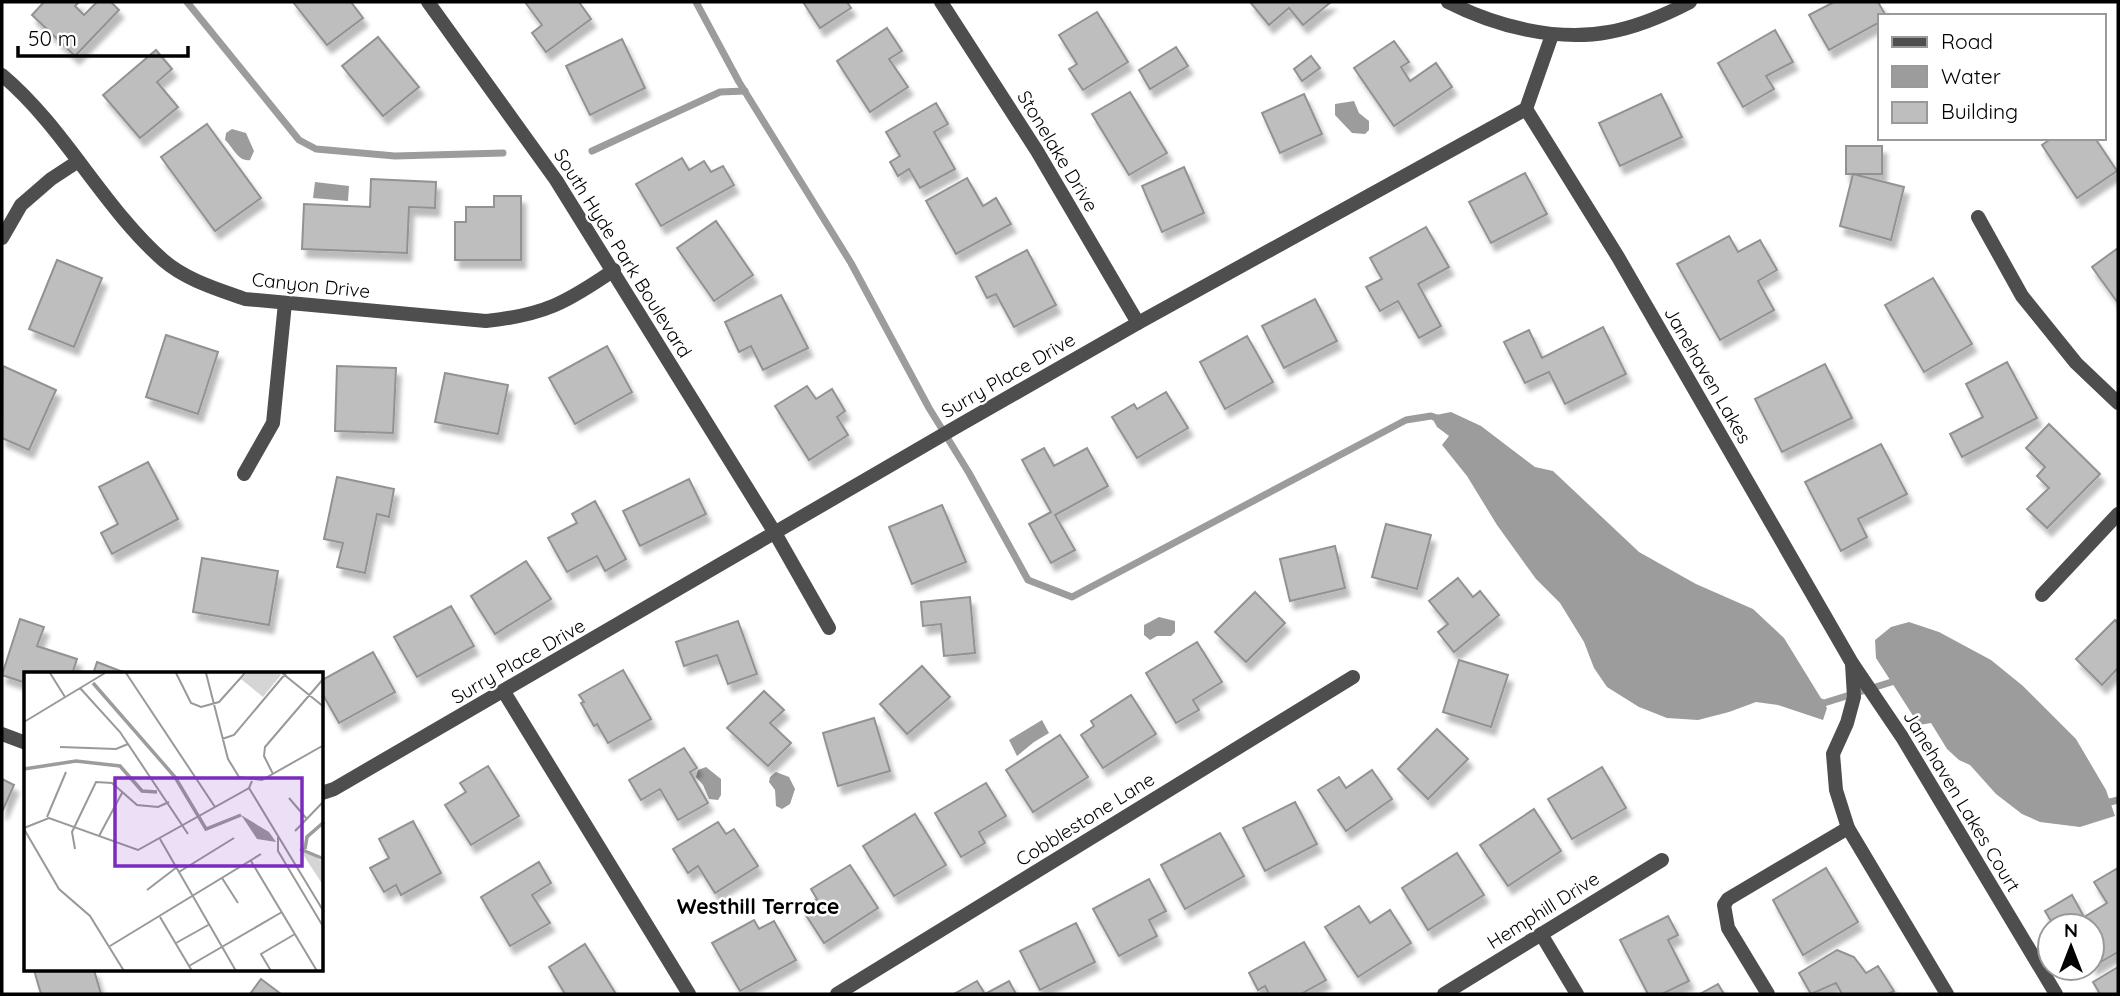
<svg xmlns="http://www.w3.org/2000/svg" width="2120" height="996" font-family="Quicksand,sans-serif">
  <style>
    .water { fill: #9c9c9c }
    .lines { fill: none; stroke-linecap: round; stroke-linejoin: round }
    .stream { stroke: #9c9c9c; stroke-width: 7 }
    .building { fill: #bebebe; stroke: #929292; stroke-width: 2; filter: url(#shadow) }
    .lane { stroke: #4e4e4e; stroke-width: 14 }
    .street { stroke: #4e4e4e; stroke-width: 14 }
    .labels { text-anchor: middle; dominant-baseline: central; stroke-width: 5; stroke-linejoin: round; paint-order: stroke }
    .street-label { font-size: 19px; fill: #000; stroke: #fff }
    .neighbourhood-label { font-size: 21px; font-weight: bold; fill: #000; stroke: #fff }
    .inset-river { fill: none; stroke: #9c9c9c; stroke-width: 3.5 }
    .inset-road { fill: none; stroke: #999; stroke-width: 2 }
    .view { fill: #7b2cbf; fill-opacity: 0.15; stroke: #7b2cbf; stroke-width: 3.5 }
    .inset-edge { fill: none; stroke: #000; stroke-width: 3.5 }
  </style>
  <defs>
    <filter id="shadow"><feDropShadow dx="4.5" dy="8" stdDeviation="2" flood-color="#0004"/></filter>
  </defs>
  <rect width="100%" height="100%" fill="#fff"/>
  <g class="water">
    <polygon points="1354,101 1359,113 1369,121 1369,130 1365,134 1352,133 1335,115 1335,104"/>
    <path d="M232,129L246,133L254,151L250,160C238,162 233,147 225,140L226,133Z"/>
    <polygon points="315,182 349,186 348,201 313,198"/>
    <polygon points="1451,412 1481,426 1535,467 1553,471 1639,552 1696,584 1753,609 1784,638 1827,708 1823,720 1778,705 1756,702 1729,712 1698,720 1667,718 1639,707 1607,687 1594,668 1584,642 1560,603 1536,579 1497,525 1467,476 1442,445 1449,436 1437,427 1431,416"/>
    <polygon points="1159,617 1175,621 1175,632 1171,636 1157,636 1150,640 1144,635 1144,625"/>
    <polygon points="1909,622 1939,632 1991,660 2023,686 2076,739 2106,790 2115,816 2080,827 2040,822 2022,814 1996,794 1970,765 1959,760 1947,749 1931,723 1919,725 1876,658 1875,640 1891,627"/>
    <polygon points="1042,720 1049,733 1034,742 1017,756 1009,740"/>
    <polygon points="706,767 721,779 721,795 718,800 709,799 703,785 696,777 698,770"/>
    <polygon points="776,772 789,777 795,789 790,804 782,809 776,806 775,790 769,782 770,777"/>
  </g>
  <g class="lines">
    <g class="stream">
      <polyline points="187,2 299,140 316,149 395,156 503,153"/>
      <polyline points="696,2 739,82 851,263 929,408 969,473 1028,580 1072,597 1406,420 1431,416 1440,419"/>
      <polyline points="592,151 720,92 745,91"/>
      <polyline points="1815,700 1824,703 1898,680"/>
      <polyline points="2103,800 2110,802 2118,800"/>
    </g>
  </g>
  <g class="building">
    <polygon points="44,2 79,2 75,6 84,15 97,2 111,2 119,10 75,56 32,15"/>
    <polygon points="293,2 351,2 363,18 327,45"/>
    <polygon points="525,2 579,2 591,19 546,52 532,33 542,25"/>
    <polygon points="803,2 847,2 851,8 820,28"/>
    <polygon points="1250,2 1331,2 1303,25 1289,8 1269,25"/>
    <polygon points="1834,2 1878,2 1886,16 1880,16 1880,22 1829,50 1809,15"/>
    <polygon points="1097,12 1128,62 1083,90 1069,69 1077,64 1059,35"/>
    <polygon points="887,28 902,51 889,59 908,87 870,112 837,61"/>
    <polygon points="1775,30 1793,62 1766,76 1774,89 1743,107 1718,63"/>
    <polygon points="378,37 419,87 383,116 342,66"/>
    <polygon points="622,39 645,88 590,115 566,66"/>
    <polygon points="1394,41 1409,62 1401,67 1410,81 1436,63 1452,87 1394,126 1354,68"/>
    <polygon points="1176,47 1188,66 1150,89 1139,70"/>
    <polygon points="156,50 172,69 157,82 178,107 140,138 103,95"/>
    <polygon points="1311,56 1320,68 1302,81 1294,69"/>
    <polygon points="1130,92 1167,153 1129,175 1092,114"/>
    <polygon points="1304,94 1322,134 1280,153 1262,113"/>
    <polygon points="1661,94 1682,137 1620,166 1599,123"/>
    <polygon points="936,103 948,124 934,132 955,169 920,188 909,169 898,176 890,162 900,156 886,132"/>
    <polygon points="207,124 261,198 215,231 161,157"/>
    <polygon points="2052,138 2095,138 2117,171 2077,198 2042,145"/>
    <rect x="1846" y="146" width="36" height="28"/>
    <polygon points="682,158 689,170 704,161 711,172 723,166 734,185 661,226 636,184"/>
    <polygon points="1184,167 1204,213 1162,232 1142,186"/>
    <polygon points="1525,173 1547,214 1491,243 1469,202"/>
    <polygon points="1853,174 1904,187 1891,240 1840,226"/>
    <polygon points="967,178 983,206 996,198 1011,224 956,254 926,201"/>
    <polygon points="371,179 436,182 435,208 409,207 407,253 302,249 304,204 370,207"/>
    <polygon points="494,196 521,196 521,260 455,260 455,222 466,222 466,207 494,207"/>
    <polygon points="716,221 753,275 714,301 677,248"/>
    <polygon points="1426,227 1449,267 1418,284 1441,326 1419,338 1398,301 1380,311 1366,287 1382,279 1370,258"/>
    <polygon points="1729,236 1738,252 1760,240 1777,270 1758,281 1774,310 1720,340 1677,264"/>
    <polygon points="2118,248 2118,303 2092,267"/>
    <polygon points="1027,250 1056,305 1014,327 996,294 987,298 976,277"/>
    <polygon points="57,260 102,278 74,347 29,329"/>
    <polygon points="1933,278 1972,344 1924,372 1885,305"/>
    <polygon points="781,295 808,348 763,370 751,346 739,352 725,322"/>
    <polygon points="1315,299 1337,341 1284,368 1262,326"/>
    <polygon points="1603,327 1626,374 1565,404 1549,372 1525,383 1504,342 1529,330 1542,358"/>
    <polygon points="166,335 218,352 198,414 146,397"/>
    <polygon points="1247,336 1273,382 1225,409 1200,362"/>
    <polygon points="607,346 632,392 575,424 549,378"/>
    <polygon points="2007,362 2037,418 1962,457 1950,434 1983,417 1966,384"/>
    <polygon points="1825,364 1852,418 1782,452 1755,399"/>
    <polygon points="3,366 56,390 29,450 2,438"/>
    <polygon points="337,366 396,368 393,433 335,431"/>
    <polygon points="445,373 508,385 498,434 435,422"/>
    <polygon points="807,386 816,399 832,389 845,411 837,417 848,435 809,460 775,406"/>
    <polygon points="1166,392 1188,428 1137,458 1112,417 1134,404 1137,409"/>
    <polygon points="2049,424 2100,474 2047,528 2027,509 2049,488 2037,476 2045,467 2026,448"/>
    <polygon points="1881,444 1907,494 1858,519 1867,537 1841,551 1805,482"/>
    <polygon points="1044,448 1054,466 1087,448 1108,486 1055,515 1075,550 1051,563 1029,524 1051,512 1022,460"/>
    <polygon points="148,462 178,519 112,554 101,533 118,524 99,487"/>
    <polygon points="337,477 394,489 389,517 377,514 365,573 337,567 343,543 324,539"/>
    <polygon points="689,479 706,514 640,546 623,511"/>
    <polygon points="595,501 626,559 605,571 597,556 567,572 548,538 577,523 572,514"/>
    <polygon points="942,505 966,562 912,584 889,527"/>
    <polygon points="1386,524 1431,535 1417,589 1372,577"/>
    <polygon points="1335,546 1345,588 1290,601 1280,559"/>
    <polygon points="202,558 278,571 269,625 193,612"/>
    <polygon points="526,561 551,599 495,634 471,596"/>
    <polygon points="1458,578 1473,597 1480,591 1499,615 1454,652 1438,632 1448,624 1429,601"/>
    <polygon points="1255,592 1285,623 1246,662 1215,632"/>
    <polygon points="970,597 975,653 944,656 941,624 923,626 921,602"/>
    <polygon points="451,606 474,646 417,677 394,637"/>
    <polygon points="20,619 44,627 37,646 77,659 72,674 26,674 26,683 2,675"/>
    <polygon points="2115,620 2118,623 2118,668 2102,685 2076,659"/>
    <polygon points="738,621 757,674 728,684 717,655 684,666 676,642"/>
    <polygon points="1197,642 1222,682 1193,700 1199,710 1176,723 1146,673"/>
    <polygon points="373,652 395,692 339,723 322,693 322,680"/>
    <polygon points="1459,660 1508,675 1491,727 1443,712"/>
    <polygon points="97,662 128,674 93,674"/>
    <polygon points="922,666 950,697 907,734 880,704"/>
    <polygon points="623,670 651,719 608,743 597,724 594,726 581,703 584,702 579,695"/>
    <polygon points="764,691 784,710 770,723 791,743 768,766 727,728"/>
    <polygon points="1131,695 1156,734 1103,768 1081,735 1094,726 1091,721"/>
    <polygon points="874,718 890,771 838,786 823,733"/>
    <polygon points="1437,729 1468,759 1428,799 1398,769"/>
    <polygon points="1060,735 1088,777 1033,812 1006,770"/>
    <polygon points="684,748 697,768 690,772 708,803 678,820 660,789 641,800 629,780"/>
    <polygon points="488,766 519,816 471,845 445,805 466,792 460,783"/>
    <polygon points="1602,767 1626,808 1572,839 1548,799"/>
    <polygon points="1372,770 1392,799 1346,831 1318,790 1339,777 1346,788"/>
    <polygon points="2,779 14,785 2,812"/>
    <polygon points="986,783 1006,816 979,832 985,843 961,857 935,813"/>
    <polygon points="1295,802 1317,844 1265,871 1243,828"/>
    <polygon points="1534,809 1561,851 1508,886 1480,845"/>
    <polygon points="915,814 946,865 894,896 863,846"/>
    <polygon points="413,821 441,873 401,895 396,885 384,892 370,868 389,858 379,839"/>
    <polygon points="718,822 726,834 734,829 758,866 715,893 698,866 688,873 673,849"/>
    <polygon points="1220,833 1244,876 1185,909 1161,865"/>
    <polygon points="1457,853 1484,895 1428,930 1402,888"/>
    <polygon points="539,862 551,883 532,895 550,923 510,946 481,897"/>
    <polygon points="850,865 878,908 824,943 802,909 817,899 811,889"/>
    <polygon points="1826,868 1858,922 1803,955 1773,900"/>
    <polygon points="2118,868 2118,952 2092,967 2092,926 2054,926 2045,911 2072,895 2084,917 2107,903 2094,882"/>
    <polygon points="1149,879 1166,911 1149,920 1157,936 1119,956 1093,909"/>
    <polygon points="1359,906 1370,923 1390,910 1411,943 1358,977 1325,927"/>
    <polygon points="1668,916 1678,935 1668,940 1689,981 1662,994 1648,994 1620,940"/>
    <polygon points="754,920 759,929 774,921 796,960 740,991 712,943"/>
    <polygon points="1076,923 1095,962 1040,990 1020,951"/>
    <polygon points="1304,942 1326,980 1301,994 1269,994 1265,986 1258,990 1249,973"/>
    <polygon points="585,944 616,994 565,994 549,967"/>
    <polygon points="1837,950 1854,957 1866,973 1878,966 1894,991 1888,994 1842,994 1836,983 1811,994 1799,973"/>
    <polygon points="2118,967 2118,994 2100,994 2093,982"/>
    <polygon points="34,970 94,970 101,994 41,994"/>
    <polygon points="261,979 281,994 250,994"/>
    <polygon points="977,981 985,994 954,994"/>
    <polygon points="1009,981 1016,994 985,994"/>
    <polygon points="1718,984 1724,994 1700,994"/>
  </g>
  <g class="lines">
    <polyline class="lane" points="1768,994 1728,928 1724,905 1728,899 1848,828"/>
    <g class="street">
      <polyline points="428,2 556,180 775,533 829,628"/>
      <polyline points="941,2 1037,151 1138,323"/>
      <path d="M1448,2C1495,26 1556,42 1609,32C1637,27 1665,15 1690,2"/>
      <path d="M2,75C64,127 102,206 163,260C186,280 217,289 245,299L486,321C544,315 566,303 614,270"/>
      <polyline points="1526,109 1618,257 1852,663 1902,737 2056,994"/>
      <polyline points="1978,217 2022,296 2076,363 2118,403"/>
      <polyline points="2,238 21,205 51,179 77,162"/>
      <polyline points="244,474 273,423 285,303"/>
      <polyline points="2042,595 2118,514"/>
      <polyline points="1852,664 1854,697 1847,723 1833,754 1836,790 1848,828 1947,994"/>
      <polyline points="504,692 689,994"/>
      <polyline points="2,734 26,743"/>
      <polyline points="322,793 334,789 958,426 1138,323 1526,109 1552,35"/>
      <polyline points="1541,934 1577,994"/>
      <polyline points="837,994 1353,677"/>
      <polyline points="1444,994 1662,860"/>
    </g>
  </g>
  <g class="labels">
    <g class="street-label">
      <text transform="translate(1058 151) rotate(59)">Stonelake Drive</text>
      <text transform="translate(623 253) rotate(58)">South Hyde Park Boulevard</text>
      <text transform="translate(311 285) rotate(6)">Canyon Drive</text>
      <text transform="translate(1008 375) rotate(-30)">Surry Place Drive</text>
      <text transform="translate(1708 375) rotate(60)">Janehaven Lakes</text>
      <text transform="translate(518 661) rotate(-30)">Surry Place Drive</text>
      <text transform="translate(1962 801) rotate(59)">Janehaven Lakes Court</text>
      <text transform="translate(1085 819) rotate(-32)">Cobblestone Lane</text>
      <text transform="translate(1543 910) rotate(-32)">Hemphill Drive</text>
    </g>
    <g class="neighbourhood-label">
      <text x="758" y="906">Westhill Terrace</text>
    </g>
  </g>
  <g transform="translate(24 672)">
    <rect width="299" height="299" fill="#fff"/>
    <path d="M223,1H255L257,3L239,25L217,7ZM283,179L299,190V213L278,181Z" fill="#d5d5d5"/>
    <path d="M217,143L245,160L252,170L233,167Z" fill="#9c9c9c"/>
    <path class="inset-river" d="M69,11L151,105L182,157L217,143M0,97L52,89L96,94L118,119L133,120M276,177L300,187M281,177L283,165L300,150"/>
    <path class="inset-road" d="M26,1L41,25M102,1L191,135M152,1L167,31L177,35L195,30L221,1M182,1L204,87L215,105L238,108L300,73M258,1L300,35M56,16L96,60L164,162M0,50L81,1M198,67L210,63L262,1M36,75L92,77L104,72M249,102L240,84L241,75L300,6M225,116L300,240M265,126L282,146M23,145L42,100M0,156L25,146L114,178L225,116L228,109M0,157L35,217L66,244L100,299M271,159L300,129M75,164L98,121M254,165V179L300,256M136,167L212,299M51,177L48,160L72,110L88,111L113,133L134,135L145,130M227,189L293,299M155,200L210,166M198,206L214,231M123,218L153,195M136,245L168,299M152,271L186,252M86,274L237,182M165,294L258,240M247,299L237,282L271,262"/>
    <path class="view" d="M91,106H278V194H91Z"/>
    <rect width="299" height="299" class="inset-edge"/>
  </g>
  <rect width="2120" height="996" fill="none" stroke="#000000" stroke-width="7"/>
  <rect x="1878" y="14" width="228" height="126" fill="#ffffff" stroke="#999999" stroke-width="2"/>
  <rect x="1892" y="37" width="35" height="10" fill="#4e4e4e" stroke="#999999" stroke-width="2"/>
  <text x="1941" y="49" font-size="21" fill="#000000">Road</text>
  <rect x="1892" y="66" width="35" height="21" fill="#9c9c9c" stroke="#999999" stroke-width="2"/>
  <text x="1941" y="84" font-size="21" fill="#000000">Water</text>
  <rect x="1892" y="102" width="35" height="21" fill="#bebebe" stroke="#999999" stroke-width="2"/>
  <text x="1941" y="119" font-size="21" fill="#000000">Building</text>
  <g transform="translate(2071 947)"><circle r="33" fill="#ffffff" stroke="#999999" stroke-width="2"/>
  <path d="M0-5L12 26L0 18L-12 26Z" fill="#000000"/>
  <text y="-10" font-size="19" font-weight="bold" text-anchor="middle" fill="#000000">N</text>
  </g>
  <path d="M18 46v10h170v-10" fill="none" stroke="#000000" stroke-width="3.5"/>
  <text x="28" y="46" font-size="21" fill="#000000" stroke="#ffffff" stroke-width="5" paint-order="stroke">50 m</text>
</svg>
